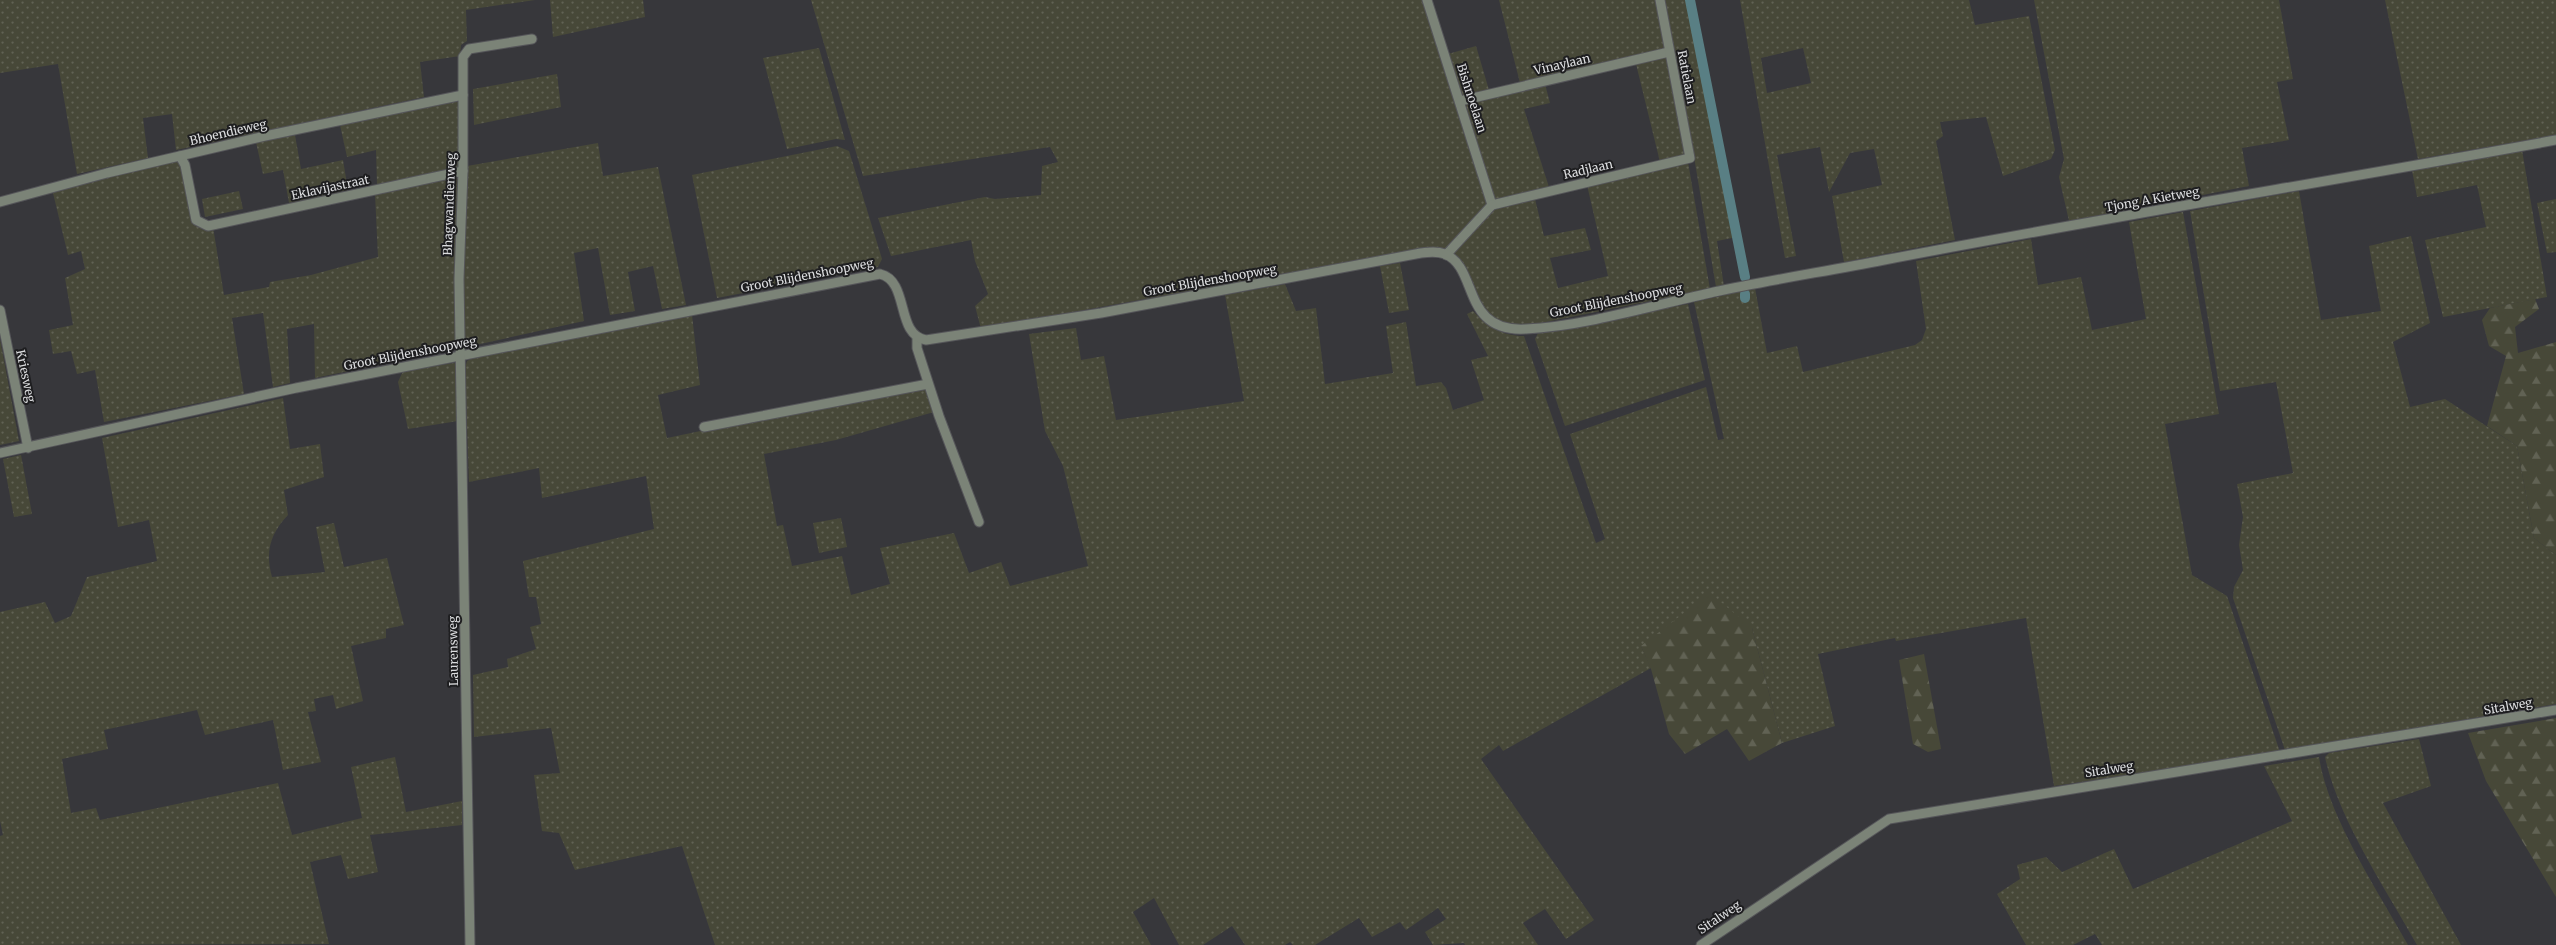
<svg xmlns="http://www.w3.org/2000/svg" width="2556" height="945" font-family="Merriweather,serif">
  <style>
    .grass { fill: url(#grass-dots); fill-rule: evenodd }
    .forest { fill: url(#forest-firs) }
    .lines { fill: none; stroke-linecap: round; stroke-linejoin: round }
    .canal { stroke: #597f84; stroke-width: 10 }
    .street-casing { stroke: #555559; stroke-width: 11 }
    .street { stroke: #7b8377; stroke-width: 9 }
    .labels { text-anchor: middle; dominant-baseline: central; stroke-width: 4; stroke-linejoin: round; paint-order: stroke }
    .street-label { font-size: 12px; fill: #dcdddf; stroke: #1e1e20 }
  </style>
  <defs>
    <pattern id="grass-dots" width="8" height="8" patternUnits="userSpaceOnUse" patternTransform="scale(1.25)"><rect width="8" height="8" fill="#474838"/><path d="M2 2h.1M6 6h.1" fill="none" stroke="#616254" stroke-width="1.8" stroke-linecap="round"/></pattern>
    <pattern id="forest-firs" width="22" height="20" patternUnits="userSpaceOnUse" patternTransform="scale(1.25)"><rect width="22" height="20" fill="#474838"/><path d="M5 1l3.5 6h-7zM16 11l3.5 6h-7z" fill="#616254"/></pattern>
  </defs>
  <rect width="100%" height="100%" fill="#37373b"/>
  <g class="grass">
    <polygon points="0,0 535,0 466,10 467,41 461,45 460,56 420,62 424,97 176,150 172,114 143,118 148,158 77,174 58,64 0,73"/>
    <polygon points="550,0 643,0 645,17 553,37"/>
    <polygon points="811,0 1422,0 1488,204 1451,246 1444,249 1430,247 981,329 975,306 988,294 975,261 971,240 891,256 878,218 985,197 995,199 1041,195 1042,166 1058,162 1050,147 863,176"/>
    <polygon points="1499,0 1656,0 1666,50 1520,83"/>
    <polygon points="1663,0 1690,0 1737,237 1717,241 1724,286 1716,287 1694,157"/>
    <path d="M1740,0H1969L1975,25L2029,16L2055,150L2051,159L2003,176L1986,117L1940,122L1943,136L1936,141L1955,240L1844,262L1832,196L1882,185L1874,149L1850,153L1829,192L1820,147L1777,155L1796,256L1785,258ZM1803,48L1811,83L1767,93L1761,58Z"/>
    <polygon points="2034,0 2279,0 2293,79 2277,82 2289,140 2242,148 2249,186 2069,221 2059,177 2064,159"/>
    <polygon points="2385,0 2556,0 2556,135 2418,159"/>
    <polygon points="1476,46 1489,90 1462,97 1448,54"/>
    <polygon points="819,48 845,140 836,139 787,149 763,58"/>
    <polygon points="1667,57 1687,156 1660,162 1636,64"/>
    <polygon points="557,74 561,107 474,125 473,89"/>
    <polygon points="1545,84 1550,103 1524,109 1549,187 1495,200 1463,104"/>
    <polygon points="460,99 459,169 377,185 376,150 347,157 340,125"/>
    <polygon points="295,135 301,169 343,160 348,190 289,203 283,170 263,174 256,142"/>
    <polygon points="598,143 603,176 658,167 686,305 662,309 653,266 628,272 635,311 610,315 598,248 574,253 584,321 462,348 467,166"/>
    <polygon points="837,146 849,151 882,259 878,267 717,298 692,175"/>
    <polygon points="2522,150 2547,297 2443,317 2425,240 2486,227 2477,185 2417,197 2412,170"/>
    <polygon points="179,158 185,163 195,223 203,230 213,227 224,295 269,287 270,282 311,275 378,257 375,194 459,176 455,349 315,378 314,324 287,329 290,383 273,387 263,313 232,318 244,394 104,422 95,370 77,374 71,351 53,354 49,330 73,325 65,278 85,269 81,251 68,255 52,189"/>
    <polygon points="1688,162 1710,289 1531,325 1500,323 1489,315 1478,303 1451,255 1493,210 1535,199 1544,236 1585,228 1591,250 1550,258 1558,288 1608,276 1587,185"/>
    <polygon points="239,191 243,209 205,217 202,199"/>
    <polygon points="2299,191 2321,320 2381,311 2369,246 2411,236 2430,323 2393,342 2410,407 2445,399 2517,446 2534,538 2556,555 2556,704 2285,750 2233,598 2234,587 2243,570 2239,545 2243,517 2237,484 2293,473 2276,382 2220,391 2190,211"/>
    <polygon points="2556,199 2556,252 2547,253 2537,203"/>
    <path d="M2183,212L2219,414L2165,424L2192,575L2227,596L2280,752L2054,786L2026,618L1896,641L1895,638L1818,654L1835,726L1782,743L1752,628L1641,646L1651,668L1503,751L1499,745L1481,759L1594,920L1566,939L1545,909L1523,923L1538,945H1465L1464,943L1433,945L1425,932L1446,919L1438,908L1406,930L1400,922L1372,937L1359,918L1315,945H1293L1290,942L1285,945H1245L1232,926L1203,945H1179L1154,898L1133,912L1151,945H715L682,846L575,870L559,833L542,831L534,775L560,773L551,728L474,737L473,675L508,667L507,659L536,649L530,627L541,624L536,597H529L523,561L654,529L646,476L542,498L539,468L469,482L465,368L467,361L473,358L692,315L700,385L658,395L667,438L926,384L934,412L836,440L764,454L777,526L783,525L792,566L842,556L851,595L890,584L880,548L954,533L969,573L1001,562L1010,586L1088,566L1063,466L1045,431L1029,334L1076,328L1081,360L1104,356L1116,420L1244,401L1225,295L1285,284L1296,311L1316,308L1325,384L1393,373L1386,326L1406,322L1416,386L1441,382L1446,388L1453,410L1484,400L1471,360L1488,356L1467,314L1473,311C1489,327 1502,336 1524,336L1596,543L1605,539L1570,434L1706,387L1718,440L1724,439L1694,302L1755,288L1767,353L1797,346L1803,372L1915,345L1922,340L1926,329L1916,261L2031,239L2038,285L2081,277L2092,330L2146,319L2129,222Z"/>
    <polygon points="1400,263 1409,310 1389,313 1380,266"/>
    <polygon points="1688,304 1705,380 1565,426 1535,339 1538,333"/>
    <polygon points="0,339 19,441 0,445"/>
    <polygon points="454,363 457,364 458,421 408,429 398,382 403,371"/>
    <path d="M283,398L290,449L320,444L324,477L284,490L288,515C270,534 265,552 272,577L325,572L316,527L334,523L344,567L387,558L404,625L386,629V638L351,646L363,701L336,709L333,695L314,699L316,711L308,712L321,762L283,770L273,720L205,735L197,710L104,730L108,749L62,759L71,813L96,808L100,820L278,783L292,835L362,818L351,767L395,757L406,812L462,801V825L370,835L378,872L348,879L341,855L310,862L329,944L0,945V836L3,835L0,821V612L45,602L55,623L71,616L87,577L157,561L149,520L118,527L102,438Z"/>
    <polygon points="21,455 32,514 14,517 3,459"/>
    <polygon points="841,518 847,547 819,553 813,523"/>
    <path d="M2419,739L2431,786L2383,803L2461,945H2417C2386,889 2338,819 2325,757L2329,753Z"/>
    <path d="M2319,757C2328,817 2378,891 2408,945H2102L2095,934L2073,945H2026L1997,894L2020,879L2017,865L2046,857L2062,872L2114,849L2133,889L2292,821L2264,766Z"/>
  </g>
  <g class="forest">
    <polygon points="2535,299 2539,309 2515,327 2518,353 2556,342 2556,555 2534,538 2517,446 2487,426 2506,356 2489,346 2482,320 2490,308"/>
    <polygon points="1710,593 1752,628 1782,743 1749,761 1727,729 1685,754 1669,734 1651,669 1641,646"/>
    <polygon points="1924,654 1941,749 1928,752 1913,744 1899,660"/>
    <polygon points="2556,718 2556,897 2486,781 2468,733"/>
  </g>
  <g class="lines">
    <g class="canal">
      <polyline points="1690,0 1745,277"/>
      <polyline points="1745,294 1745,298"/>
    </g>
    <g class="street-casing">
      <g id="street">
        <polyline points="1427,0 1492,205"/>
        <polyline points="1460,101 1669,52"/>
        <polyline points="180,156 185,165 196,220 208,226 463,171"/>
        <polyline points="0,202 107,173 265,136 463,95"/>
        <polyline points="1492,205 1690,158 1660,0"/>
        <polyline points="1446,255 1492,205"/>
        <polyline points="0,310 28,448"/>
        <polyline points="917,339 917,348 939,416 979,522"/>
        <polyline points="704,427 928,384"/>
        <path d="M0,453L296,388L880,274C910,281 895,335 926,340L1101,313L1421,253C1429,252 1437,251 1445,254C1479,268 1461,333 1526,329C1585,326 1655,305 1714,292C1770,280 1828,271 1884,260C2108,217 2332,181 2556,140"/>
        <polyline points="470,945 459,279 463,171 463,57 469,49 532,39"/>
        <polyline points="1701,945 1889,819 2556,710"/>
      </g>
    </g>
    <use href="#street" class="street"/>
  </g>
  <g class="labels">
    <g class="street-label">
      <text transform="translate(1562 64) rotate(-13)">Vinaylaan</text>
      <text transform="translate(1687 77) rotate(79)">Ratielaan</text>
      <text transform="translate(1472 98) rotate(72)">Bishnoelaan</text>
      <text transform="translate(228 132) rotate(-13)">Bhoendieweg</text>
      <text transform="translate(1588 169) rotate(-13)">Radjlaan</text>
      <text transform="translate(330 187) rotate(-12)">Eklavijastraat</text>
      <text transform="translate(2152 199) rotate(-10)">Tjong A Kietweg</text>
      <text transform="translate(449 204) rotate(-88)">Bhagwandienweg</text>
      <text transform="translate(807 275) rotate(-11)">Groot Blijdenshoopweg</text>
      <text transform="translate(1210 280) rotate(-10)">Groot Blijdenshoopweg</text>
      <text transform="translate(1616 300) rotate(-11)">Groot Blijdenshoopweg</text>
      <text transform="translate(410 353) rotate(-11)">Groot Blijdenshoopweg</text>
      <text transform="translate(26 376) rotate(78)">Kriesweg</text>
      <text transform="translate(453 651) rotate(-91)">Laurensweg</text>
      <text transform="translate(2508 706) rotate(-10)">Sitalweg</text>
      <text transform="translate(2109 769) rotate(-9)">Sitalweg</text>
      <text transform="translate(1719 917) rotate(-34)">Sitalweg</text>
    </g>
  </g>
</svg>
